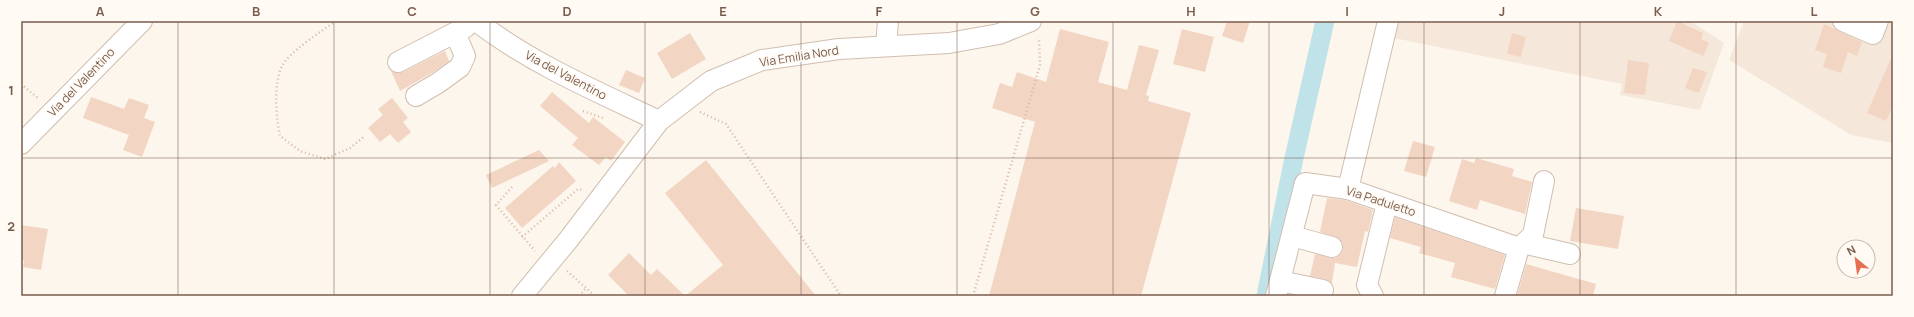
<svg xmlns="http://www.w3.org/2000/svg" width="1914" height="317" font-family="Manrope,sans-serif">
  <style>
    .residential { fill: #f5e8da }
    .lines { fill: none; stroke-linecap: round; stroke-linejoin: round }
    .canal { stroke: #bfe3e8; stroke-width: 19 }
    .building { fill: #f3d5c3 }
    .minor-casing { stroke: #d1beb0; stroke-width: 22 }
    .path { stroke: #d9b8a5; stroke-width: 2.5; stroke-dasharray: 1 3; stroke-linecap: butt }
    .minor { stroke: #fff; stroke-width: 20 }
    .grid { fill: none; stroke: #7a5c4d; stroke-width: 1; stroke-opacity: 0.55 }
    .labels { text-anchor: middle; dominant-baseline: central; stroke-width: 3; stroke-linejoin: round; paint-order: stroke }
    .street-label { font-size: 12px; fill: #7a5c4d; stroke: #fffaf3 }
    .neatline { fill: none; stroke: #7a5c4d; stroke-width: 1.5 }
    .grid-label { font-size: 13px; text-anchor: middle; font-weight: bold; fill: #7a5c4d }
  </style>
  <rect width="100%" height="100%" fill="#fdf6ec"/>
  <g class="residential">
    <polygon points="1382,21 1690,21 1724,43 1700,110 1620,95 1622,84 1379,35"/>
    <polygon points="1744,21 1893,21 1893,143 1851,135 1729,60"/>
  </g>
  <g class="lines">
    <polyline class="canal" points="1266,296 1294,158 1325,21"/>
  </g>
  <g class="building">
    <polygon points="1227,21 1250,21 1243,43 1222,36"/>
    <polygon points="1677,21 1703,33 1701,39 1709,43 1703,56 1669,41"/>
    <polygon points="1824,24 1862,42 1857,56 1848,52 1841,73 1823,67 1827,54 1815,50"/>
    <polygon points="1060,29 1109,42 1098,82 1127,90 1139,45 1159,50 1146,95 1149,96 1148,101 1191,113 1141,296 989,296 1035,122 992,108 1000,83 1012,87 1017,72 1046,82"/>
    <polygon points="1182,29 1214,37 1205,72 1173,64"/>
    <polygon points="690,33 706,59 672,79 657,53"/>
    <polygon points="1512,33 1526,37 1521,57 1507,54"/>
    <polygon points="445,51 449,61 432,73 400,91 391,71 397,73 403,72"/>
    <polygon points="1893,54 1893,105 1886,121 1867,113"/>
    <polygon points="1628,60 1649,63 1645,95 1624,93"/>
    <polygon points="1693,68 1707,72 1699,93 1685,88"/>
    <polygon points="626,70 645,78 639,93 619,85"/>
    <polygon points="552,92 589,123 593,117 625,142 611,161 606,157 599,165 572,145 578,138 540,106"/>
    <polygon points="91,97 124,109 129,98 149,105 144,118 155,122 142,157 123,150 129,135 83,118"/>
    <polygon points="392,98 408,118 403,122 411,132 398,143 390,134 380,142 368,128 383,115 378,109"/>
    <polygon points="1413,141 1435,147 1426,177 1404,171"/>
    <polygon points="539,150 549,161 492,188 486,175"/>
    <polygon points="1476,158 1514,169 1512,176 1532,182 1525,214 1480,200 1477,210 1449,201 1462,159 1474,163"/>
    <polygon points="706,160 816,296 685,296 723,265 665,193"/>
    <polygon points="559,162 576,181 522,228 505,208 553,166 555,168"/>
    <polygon points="1327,198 1345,200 1373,210 1368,232 1365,231 1357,267 1335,263 1332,283 1325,279 1310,276 1315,254 1335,258 1340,255 1343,250 1343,244 1340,239 1320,232"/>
    <polygon points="1576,208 1624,216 1618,249 1570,241"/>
    <polygon points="1395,217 1505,255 1495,289 1451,277 1455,263 1419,253 1421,247 1390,238"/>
    <polygon points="21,225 48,229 41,270 23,267 24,261 21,260"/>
    <polygon points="629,253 651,275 657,269 685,296 629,296 608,275"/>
    <polygon points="1526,264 1596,284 1593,296 1517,296"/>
  </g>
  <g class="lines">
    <g class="minor-casing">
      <g id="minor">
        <path d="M476,21C532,64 596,91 659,121"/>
        <polyline points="1843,21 1873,34 1878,21"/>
        <polyline points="886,46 888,21"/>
        <polyline points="398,62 466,27"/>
        <polyline points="416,96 438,83 460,67 465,56 455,33"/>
        <polyline points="21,144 142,21"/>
        <polyline points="1348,189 1388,21"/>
        <polyline points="1292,236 1332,247"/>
        <polyline points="1527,241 1531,245 1570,254"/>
        <polyline points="1519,248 1533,235 1544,181"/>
        <polyline points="1280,281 1323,290"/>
        <polyline points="522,296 569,239 659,121 711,81 762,60 839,49 949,43 999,34 1031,21"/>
        <polyline points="1276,296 1305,183 1348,189 1519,248 1505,296"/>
        <polyline points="1373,296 1367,285 1387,203"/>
      </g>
    </g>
    <g class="path">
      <path d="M336,21C322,31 289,52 282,66C273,85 276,117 280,136L300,151L325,159L350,148L365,136"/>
      <polyline points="21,84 39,99"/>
      <polyline points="583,111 603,118"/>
      <polyline points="700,112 726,124 841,296"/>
      <polyline points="512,187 496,205 535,251"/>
      <polyline points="522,237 578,189 583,190"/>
      <polyline points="567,271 595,296"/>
      <polyline points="579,296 586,288"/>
      <polyline points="973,296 1040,65 1039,38"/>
    </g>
    <use href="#minor" class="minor"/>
  </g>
  <path class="grid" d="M178,21V296M334,21V296M490,21V296M645,21V296M801,21V296M957,21V296M1113,21V296M1269,21V296M1424,21V296M1580,21V296M1736,21V296M21,158H1893"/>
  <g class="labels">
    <g class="street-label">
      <text transform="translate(799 56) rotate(-9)">Via Emilia Nord</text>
      <text transform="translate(566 75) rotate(28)">Via del Valentino</text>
      <text transform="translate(81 82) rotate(-46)">Via del Valentino</text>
      <text transform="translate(1381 201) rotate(18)">Via Paduletto</text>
    </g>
  </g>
  <rect width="1914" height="317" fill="none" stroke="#fffaf3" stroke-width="44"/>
  <g transform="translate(1856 259) rotate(331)"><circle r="19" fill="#fffaf3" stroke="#cabbb1"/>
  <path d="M0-3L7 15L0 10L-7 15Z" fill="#e76f51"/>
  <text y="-6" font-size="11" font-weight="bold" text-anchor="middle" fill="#7a5c4d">N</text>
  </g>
  <rect x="22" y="22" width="1870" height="273" class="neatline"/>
  <g class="grid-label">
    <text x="100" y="16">A</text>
    <text x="256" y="16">B</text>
    <text x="412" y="16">C</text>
    <text x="567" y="16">D</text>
    <text x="723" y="16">E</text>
    <text x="879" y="16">F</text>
    <text x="1035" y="16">G</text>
    <text x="1191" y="16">H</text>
    <text x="1347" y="16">I</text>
    <text x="1502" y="16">J</text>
    <text x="1658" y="16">K</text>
    <text x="1814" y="16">L</text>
    <text x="11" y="95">1</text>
    <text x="11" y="231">2</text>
  </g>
</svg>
